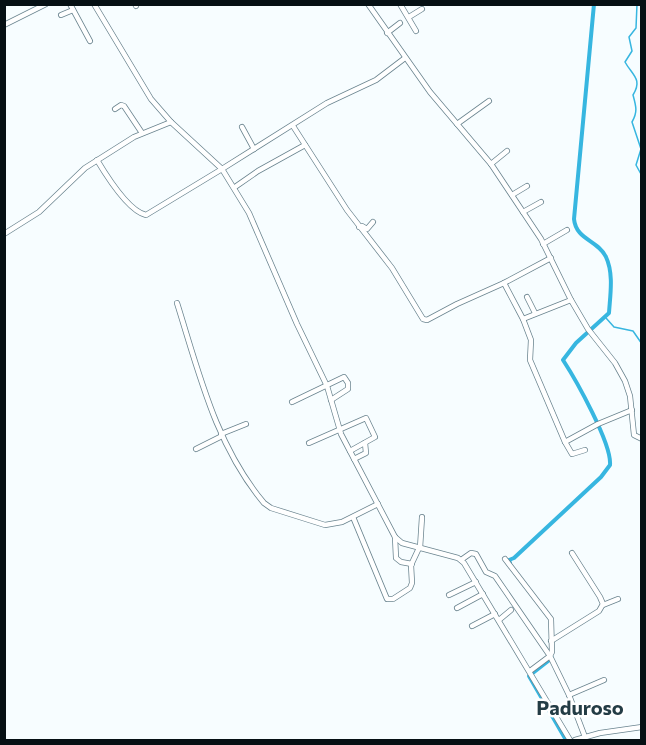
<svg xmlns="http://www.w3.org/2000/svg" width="646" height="745" font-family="Commissioner,sans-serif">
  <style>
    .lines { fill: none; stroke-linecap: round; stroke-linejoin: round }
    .stream { stroke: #37b6e0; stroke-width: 1.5 }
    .canal { stroke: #37b6e0; stroke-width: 4 }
    .street-casing { stroke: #6a848f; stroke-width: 6 }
    .street { stroke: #fff; stroke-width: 4.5 }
    .labels { text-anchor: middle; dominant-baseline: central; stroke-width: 5; stroke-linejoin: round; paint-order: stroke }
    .quarter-label { font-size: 20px; font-weight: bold; fill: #243c45; stroke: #fff }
  </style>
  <rect width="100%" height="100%" fill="#f7fdff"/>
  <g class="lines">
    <g class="stream">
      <path d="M637,4L636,28L629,37L632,51L625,62C632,75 643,79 633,95C636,106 638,112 632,122L641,149L636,165L642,176"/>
      <polyline points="606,318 614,327 633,331 642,344"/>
    </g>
    <g class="canal">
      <path d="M510,563L509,560L514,558L601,477L610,465C612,444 576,380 563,360L576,343L609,313C610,296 614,274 606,257C598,240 576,240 574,219L594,4"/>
      <polyline points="552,658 529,676 566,740"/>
    </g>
    <g class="street-casing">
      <g id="street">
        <polyline points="70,4 90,41"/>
        <polyline points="94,4 151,99 171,122"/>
        <polyline points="135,4 136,6"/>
        <polyline points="368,4 430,92 491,164 541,239 571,300 588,329 615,363 625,381 630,396 634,435 642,439"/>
        <polyline points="400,4 416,31"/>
        <polyline points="61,15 73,10"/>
        <polyline points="409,17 422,9"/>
        <polyline points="4,25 46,4"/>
        <polyline points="387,33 400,23"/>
        <polyline points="115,109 121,105 124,106 142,133"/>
        <polyline points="457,124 489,101"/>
        <polyline points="293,126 347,210 392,268 423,319 427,320 457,304 504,283 551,258"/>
        <polyline points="242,127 254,149"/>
        <path d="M97,160C106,175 128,211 146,215L222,169L249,213L297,324L327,386L341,434L395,537L402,543L458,558L464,563L570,740"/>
        <polyline points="491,164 507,151"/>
        <polyline points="235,187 258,171 305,145"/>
        <polyline points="512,195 527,186"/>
        <polyline points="523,212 541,202"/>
        <polyline points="359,227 362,226 367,229 373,222"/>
        <polyline points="4,234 39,212 85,168 134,137 171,122 222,169 327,103 376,80 405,58"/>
        <polyline points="543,244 567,230"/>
        <polyline points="504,283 523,319 531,340 530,360 565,442 572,454 585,450"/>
        <polyline points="527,297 535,313"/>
        <path d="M177,303C199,373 216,446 264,503L271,508L325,525L342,522L378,504"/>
        <polyline points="523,319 571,300"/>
        <polyline points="292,402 344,377 348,383 348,389 331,400"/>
        <polyline points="221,434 246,424"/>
        <polyline points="565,442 598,424 632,410"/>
        <polyline points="309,443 366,418 375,437 350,451"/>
        <polyline points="196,449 222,436"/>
        <polyline points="354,459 366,453 365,443"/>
        <polyline points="353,517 387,599 393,599 410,588 412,583 411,565 419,548"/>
        <polyline points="395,537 396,558 401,562 412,564"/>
        <polyline points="420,548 422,517"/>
        <polyline points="505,559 551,619 552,652 550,656 569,695 585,737"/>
        <polyline points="461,560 471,553 476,554 486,572 495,576 550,656 530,671"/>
        <polyline points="449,595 476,582"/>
        <polyline points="603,605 618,599"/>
        <polyline points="457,608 483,594"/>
        <polyline points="499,620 511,610"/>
        <polyline points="472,626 495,614"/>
        <polyline points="551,641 599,611 603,604 600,597 572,553"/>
        <polyline points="569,695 604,680"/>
        <polyline points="575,740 600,733 642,727"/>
      </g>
    </g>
    <use href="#street" class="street"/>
  </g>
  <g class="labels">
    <g class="quarter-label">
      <text x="580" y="707">Paduroso</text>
    </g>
  </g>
  <rect width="646" height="745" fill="none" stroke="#061014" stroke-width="12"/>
</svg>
